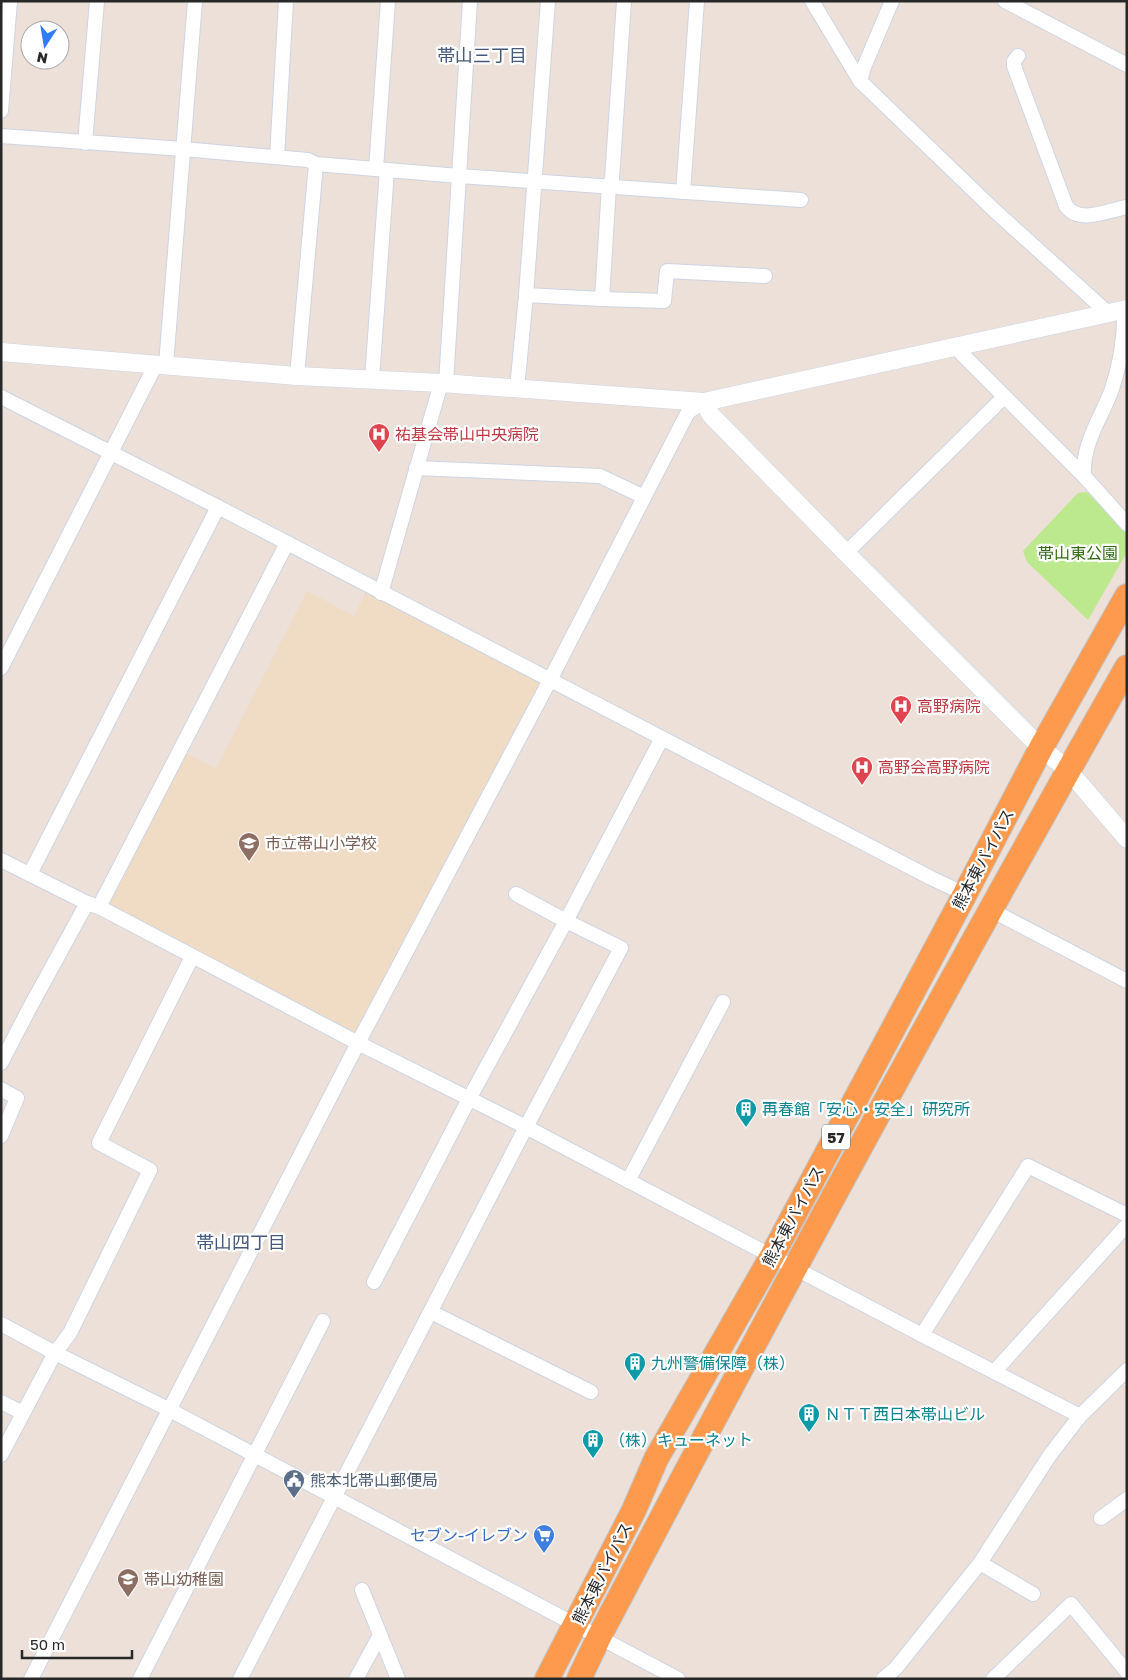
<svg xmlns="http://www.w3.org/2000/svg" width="1128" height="1680" font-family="'Golos Text','Noto Sans JP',sans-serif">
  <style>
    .education { fill: #f0dbc5 }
    .green { fill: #bde98e }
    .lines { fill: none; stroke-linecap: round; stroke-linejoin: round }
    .minor-casing { stroke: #cdd5e3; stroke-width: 16 }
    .tertiary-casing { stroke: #cdd5e3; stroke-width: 19 }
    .trunk-casing { stroke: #c3c3c3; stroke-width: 26 }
    .minor { stroke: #fff; stroke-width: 14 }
    .tertiary { stroke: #fff; stroke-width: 18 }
    .trunk { stroke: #fe9a4e; stroke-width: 24 }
    .labels { text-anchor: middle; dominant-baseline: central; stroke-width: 4.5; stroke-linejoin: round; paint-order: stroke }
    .shield { fill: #fff; stroke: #686868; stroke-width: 1 }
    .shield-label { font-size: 15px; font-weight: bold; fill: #282828 }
    .health-label { font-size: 16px; fill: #be3a42; stroke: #fff; text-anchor: start }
    .park-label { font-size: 16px; fill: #346b12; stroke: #fff }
    .education-label { font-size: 16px; fill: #785e54; stroke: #fff; text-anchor: start }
    .street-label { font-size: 16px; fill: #282828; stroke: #fff }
    .culture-label { font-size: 16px; fill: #0d838f; stroke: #fff; text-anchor: start }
    .service-label { font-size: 16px; fill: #4e5e75; stroke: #fff; text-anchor: start }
    .shop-label { font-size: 16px; fill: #366cbe; stroke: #fff; text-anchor: end }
    .neighbourhood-label { font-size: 18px; fill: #45587d; stroke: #fff }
  </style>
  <rect width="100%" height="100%" fill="#ece0d8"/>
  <polygon class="education" points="307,591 354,616 366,592 542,679 354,1035 104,905 185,752 216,769"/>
  <polygon class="green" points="1087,492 1127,534 1127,552 1088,620 1027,562 1023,551 1078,493"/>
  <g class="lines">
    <g class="minor-casing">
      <g id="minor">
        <polyline points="812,1 860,81 995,211 1108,313"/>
        <polyline points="1005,1 1127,65"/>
        <path d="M1018,56L1014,61V66L1066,206C1080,225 1108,210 1127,207"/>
        <polyline points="860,81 864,67 892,1"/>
        <polyline points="1,111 10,1"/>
        <polyline points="1,136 183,149 308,160 316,164 459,176 801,200"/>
        <polyline points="85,143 97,1"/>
        <polyline points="277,157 286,1"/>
        <polyline points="376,169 388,1"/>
        <polyline points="683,192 697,1"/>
        <polyline points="526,295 548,1"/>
        <polyline points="602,299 664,301 667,271 765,276"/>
        <polyline points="954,346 1084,476 1127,524"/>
        <polyline points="166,365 195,1"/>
        <polyline points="297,376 316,164"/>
        <polyline points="372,379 387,170"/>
        <polyline points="446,383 470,1"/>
        <polyline points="517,389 526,295 602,299 609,186 612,179 624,1"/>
        <polyline points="1,397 218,507 931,878 965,894"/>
        <polyline points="416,468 600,476 644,497"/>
        <path d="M1084,476C1082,443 1101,419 1112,389C1120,364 1125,336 1124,309"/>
        <polyline points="846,553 1004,397"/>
        <polyline points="381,593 441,383"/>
        <polyline points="1,668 156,364"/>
        <polyline points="1,860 87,903 99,907 358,1043 526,1127 922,1335 1080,1416"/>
        <polyline points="30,874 218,507"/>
        <polyline points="99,907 287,543"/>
        <polyline points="991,910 1127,981"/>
        <polyline points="1,1063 28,1011 87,903"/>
        <polyline points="1,1089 17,1098 1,1136"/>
        <polyline points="628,1181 723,1002"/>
        <polyline points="374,1282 469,1099 566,921 516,894"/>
        <polyline points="431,1312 591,1392"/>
        <polyline points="1,1324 55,1353 168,1409 678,1679"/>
        <polyline points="922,1335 1028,1166 1127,1215"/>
        <polyline points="994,1372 1127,1225"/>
        <polyline points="1,1402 23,1413"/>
        <polyline points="1,1455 55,1353 70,1333 150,1170 99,1143 192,957"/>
        <polyline points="1101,1518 1127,1499"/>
        <polyline points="980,1563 1033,1594"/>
        <polyline points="362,1590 398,1679"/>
        <polyline points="31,1679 358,1043 550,680 688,412 704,402"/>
        <polyline points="140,1679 323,1321"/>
        <polyline points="240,1679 526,1127 621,948 566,921 662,738"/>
        <polyline points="356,1679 380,1635"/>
        <polyline points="883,1679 896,1668 980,1563 1050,1455 1080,1416 1127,1370"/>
        <polyline points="993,1679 1071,1604 1127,1672"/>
      </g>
    </g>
    <g class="tertiary-casing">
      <g id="tertiary">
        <polyline points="1,352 297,376 441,383 704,402 1127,309"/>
        <polyline points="704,402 711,415 846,553 1041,748 1068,770 1127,839"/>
      </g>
    </g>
    <g class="trunk-casing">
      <g id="trunk">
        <polyline points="547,1679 634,1510 656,1459 772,1256 965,894 1041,748 1127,596"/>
        <path d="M579,1679L599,1637C770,1311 945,987 1127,667"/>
      </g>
    </g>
    <use href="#minor" class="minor"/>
    <use href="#tertiary" class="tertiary"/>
    <use href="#trunk" class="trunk"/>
  </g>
  <defs>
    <g id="hospital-pin" transform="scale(1.125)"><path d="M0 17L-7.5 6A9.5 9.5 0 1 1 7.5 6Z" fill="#e0444e" stroke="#fff"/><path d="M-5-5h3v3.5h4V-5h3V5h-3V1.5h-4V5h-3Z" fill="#fff"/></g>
    <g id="school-pin" transform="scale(1.125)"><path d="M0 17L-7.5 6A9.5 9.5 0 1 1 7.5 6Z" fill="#8d6e63" stroke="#fff"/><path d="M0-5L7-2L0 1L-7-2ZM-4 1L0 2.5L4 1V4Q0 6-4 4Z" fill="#fff"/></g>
    <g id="building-pin" transform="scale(1.125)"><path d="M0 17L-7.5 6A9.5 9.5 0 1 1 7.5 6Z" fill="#0f9aa8" stroke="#fff"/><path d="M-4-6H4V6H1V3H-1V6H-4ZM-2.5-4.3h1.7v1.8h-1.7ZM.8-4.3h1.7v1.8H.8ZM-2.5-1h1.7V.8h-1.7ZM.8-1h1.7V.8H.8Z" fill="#fff"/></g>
    <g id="civic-pin" transform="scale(1.125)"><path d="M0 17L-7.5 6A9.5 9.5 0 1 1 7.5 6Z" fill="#5c6f8a" stroke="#fff"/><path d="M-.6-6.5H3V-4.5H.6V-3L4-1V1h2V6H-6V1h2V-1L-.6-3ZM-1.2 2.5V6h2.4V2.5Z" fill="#fff"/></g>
    <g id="supermarket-pin" transform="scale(1.125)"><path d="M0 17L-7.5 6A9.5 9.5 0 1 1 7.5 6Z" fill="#3f7fe0" stroke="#fff"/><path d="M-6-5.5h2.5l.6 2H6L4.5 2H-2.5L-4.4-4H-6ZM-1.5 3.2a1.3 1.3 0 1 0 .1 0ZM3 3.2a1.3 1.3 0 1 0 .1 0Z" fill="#fff"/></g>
  </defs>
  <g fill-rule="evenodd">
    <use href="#hospital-pin" x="379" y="434"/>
    <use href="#hospital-pin" x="901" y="706"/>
    <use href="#hospital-pin" x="862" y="767"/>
    <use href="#school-pin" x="249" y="843"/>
    <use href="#building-pin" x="746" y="1109"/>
    <use href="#building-pin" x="635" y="1363"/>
    <use href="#building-pin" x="809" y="1414"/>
    <use href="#building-pin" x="593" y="1440"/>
    <use href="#civic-pin" x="294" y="1480"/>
    <use href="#supermarket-pin" x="544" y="1535"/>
    <use href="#school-pin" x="128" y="1579"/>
  </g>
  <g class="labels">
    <rect class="shield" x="822" y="1124.5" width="28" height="25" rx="4"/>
    <g class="shield-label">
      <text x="836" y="1137">57</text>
    </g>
    <g class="health-label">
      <text x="395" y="434">祐基会帯山中央病院</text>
      <text x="917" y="706">高野病院</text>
      <text x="878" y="767">高野会高野病院</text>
    </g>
    <g class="park-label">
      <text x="1078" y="553">帯山東公園</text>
    </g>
    <g class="education-label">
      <text x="265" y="843">市立帯山小学校</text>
      <text x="144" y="1579">帯山幼稚園</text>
    </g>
    <g class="street-label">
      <text transform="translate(983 859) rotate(-62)">熊本東バイパス</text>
      <text transform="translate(793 1216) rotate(-62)">熊本東バイパス</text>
      <text transform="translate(602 1573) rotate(-63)">熊本東バイパス</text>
    </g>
    <g class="culture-label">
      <text x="762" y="1109">再春館「安心・安全」研究所</text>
      <text x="651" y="1363">九州警備保障（株）</text>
      <text x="825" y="1414">ＮＴＴ西日本帯山ビル</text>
      <text x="609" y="1440">（株）キューネット</text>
    </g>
    <g class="service-label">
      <text x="310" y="1480">熊本北帯山郵便局</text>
    </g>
    <g class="shop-label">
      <text x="528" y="1535">セブン-イレブン</text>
    </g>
    <g class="neighbourhood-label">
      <text x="482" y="55">帯山三丁目</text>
      <text x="241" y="1242">帯山四丁目</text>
    </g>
  </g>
  <rect width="1128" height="1680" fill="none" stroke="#282828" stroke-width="5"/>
  <g transform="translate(45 45) rotate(192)"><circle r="24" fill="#ffffff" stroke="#a9a9a9"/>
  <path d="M0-4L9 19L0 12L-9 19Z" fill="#327bff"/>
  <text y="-8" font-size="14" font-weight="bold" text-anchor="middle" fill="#282828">N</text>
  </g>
  <path d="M22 1650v8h110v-8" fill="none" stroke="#282828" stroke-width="2.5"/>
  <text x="30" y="1650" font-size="15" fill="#282828" stroke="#ffffff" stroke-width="4" paint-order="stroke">50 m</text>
</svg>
